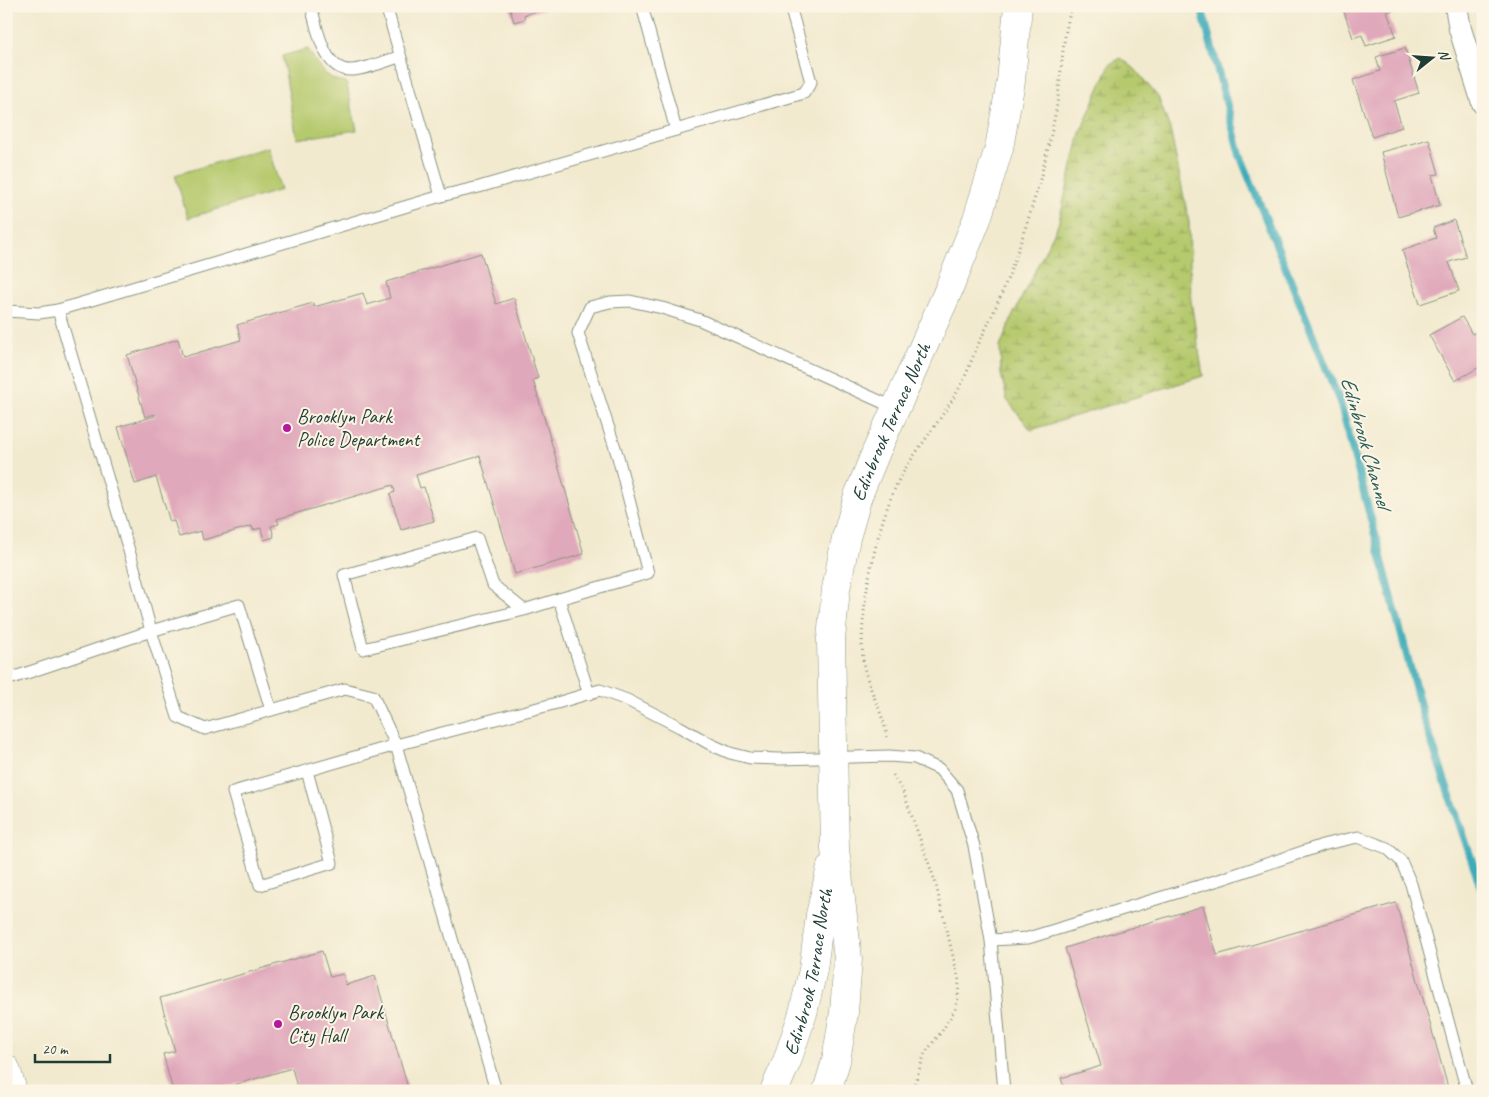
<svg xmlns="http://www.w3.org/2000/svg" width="1489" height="1097" font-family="Caveat,sans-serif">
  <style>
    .wetland { fill: url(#wetland-marsh); stroke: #6a8350 }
    .green { fill: #b5c96d; stroke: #6a8350 }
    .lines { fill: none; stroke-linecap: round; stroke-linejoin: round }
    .stream { stroke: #3cacb9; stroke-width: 8 }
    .building { fill: #e0a8bb }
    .lane-casing { stroke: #889482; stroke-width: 13 }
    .street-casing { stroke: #889482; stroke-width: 24 }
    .secondary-casing { stroke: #889482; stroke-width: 29 }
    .path { stroke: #889482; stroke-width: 3; stroke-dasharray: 1 4; stroke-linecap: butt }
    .lane { stroke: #fff; stroke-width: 11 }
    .street { stroke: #fff; stroke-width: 22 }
    .secondary { stroke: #fff; stroke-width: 28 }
    .poi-dot { fill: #b5179e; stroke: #fcf5e5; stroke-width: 2 }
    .labels { text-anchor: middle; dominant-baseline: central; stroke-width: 4; stroke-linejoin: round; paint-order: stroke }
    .poi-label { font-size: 20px; fill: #1f3d34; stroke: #fcf5e5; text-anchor: start }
    .street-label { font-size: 20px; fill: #1f3d34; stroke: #fcf5e5 }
    .water-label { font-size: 21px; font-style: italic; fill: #285e5c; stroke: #fcf5e5 }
  </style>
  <defs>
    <pattern id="wetland-marsh" width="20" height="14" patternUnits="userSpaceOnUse" patternTransform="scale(1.25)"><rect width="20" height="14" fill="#b5c96d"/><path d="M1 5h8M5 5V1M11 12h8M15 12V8" fill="none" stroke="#93a45a"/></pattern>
  </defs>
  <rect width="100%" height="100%" fill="#fcf5e5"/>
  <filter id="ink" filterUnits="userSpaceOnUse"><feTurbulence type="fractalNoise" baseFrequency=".02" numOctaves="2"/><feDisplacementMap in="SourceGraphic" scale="10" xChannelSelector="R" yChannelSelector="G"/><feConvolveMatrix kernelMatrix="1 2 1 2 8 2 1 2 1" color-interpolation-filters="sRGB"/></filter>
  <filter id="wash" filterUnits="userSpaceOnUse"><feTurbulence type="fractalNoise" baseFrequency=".0096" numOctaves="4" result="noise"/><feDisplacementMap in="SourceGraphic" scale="20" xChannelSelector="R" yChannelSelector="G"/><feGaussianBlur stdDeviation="1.12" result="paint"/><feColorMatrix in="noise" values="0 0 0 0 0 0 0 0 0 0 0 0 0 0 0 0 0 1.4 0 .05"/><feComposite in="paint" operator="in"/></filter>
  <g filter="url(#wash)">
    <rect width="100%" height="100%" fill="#f2eacf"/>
    <polygon class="wetland" points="1121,58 1135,69 1158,97 1170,129 1189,222 1191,301 1203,376 1031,430 1007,400 1001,374 1000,347 1012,317 1058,225 1080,133 1110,64"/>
    <g class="green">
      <path d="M308,49C316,63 327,82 346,82L357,130L297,139L282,56Z"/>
      <polygon points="268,147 281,190 188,218 175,175"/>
    </g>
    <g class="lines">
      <polyline class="stream" points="1201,6 1240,155 1340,402 1424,720 1483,893"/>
    </g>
    <g id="blocks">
      <g class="building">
        <polygon points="509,6 551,6 551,7 524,15 525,19 514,22"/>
        <polygon points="1342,6 1397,6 1397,9 1387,12 1396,36 1366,46 1362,35 1353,38"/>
        <polygon points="1405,48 1419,93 1394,101 1402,127 1372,137 1353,80 1380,71 1376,57"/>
        <polygon points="1429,139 1439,174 1432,175 1440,205 1398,217 1381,152"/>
        <polygon points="1454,220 1466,257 1449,262 1459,291 1420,304 1402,250 1436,238 1433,228"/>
        <polygon points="481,253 496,304 514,298 538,378 533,380 584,554 515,574 480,456 416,475 420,488 424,487 434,521 401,530 390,494 395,492 393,485 277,519 279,524 271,526 274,537 264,540 261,528 253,530 252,526 203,540 201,531 179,537 174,521 170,522 156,477 135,484 118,427 155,416 155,414 145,417 127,355 178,339 183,357 241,340 237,325 313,303 314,307 363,293 367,305 390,298 386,282"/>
        <polygon points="1462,317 1472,334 1483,329 1483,365 1455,381 1429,335"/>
        <polygon points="1396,903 1449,1091 1065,1091 1061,1078 1101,1066 1065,948 1203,906 1217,955"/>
        <polygon points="322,951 330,977 343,974 346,985 375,976 409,1091 298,1091 292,1068 214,1091 173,1091 163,1054 175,1051 160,998"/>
      </g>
    </g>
  </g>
  <g filter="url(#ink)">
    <use href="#blocks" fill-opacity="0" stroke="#889482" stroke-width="1"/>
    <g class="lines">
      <g class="lane-casing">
        <g id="lane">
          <path d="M311,6C317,27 323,71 351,70C365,70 385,61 399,57"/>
          <polyline points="386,6 441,196"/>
          <polyline points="642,6 676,130"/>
          <polyline points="58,310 135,571 151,631 239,605 271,710"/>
          <polyline points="6,311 39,313 58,310 441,196 479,187 804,93 811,82 790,6"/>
          <polyline points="559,599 648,573 618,457 578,333 590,307 610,302 630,301 662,308 700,320 895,408"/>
          <polyline points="524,610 493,585 477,538 344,575 363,649 524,610 559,599 589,694"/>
          <polyline points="6,680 151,631 178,717 205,729 345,689 373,696 396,745 496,1091"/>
          <polyline points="307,771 332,863 260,885 233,792 396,745 557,703 600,690 627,700 680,727 710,744 730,753 750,758 780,759 889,756 915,758 939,769 957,790 974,846 991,940 1004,1091"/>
          <polyline points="991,940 1028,938 1222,879 1326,844 1358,837 1387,848 1401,861 1411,884 1467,1091"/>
        </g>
      </g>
      <g class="street-casing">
        <polyline id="street" points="1456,6 1460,29 1483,103"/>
      </g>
      <g class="secondary-casing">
        <g id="secondary">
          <polyline points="6,1069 13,1091"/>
          <path id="s1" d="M774,1091L787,1061L803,1013L813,970L820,915L831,867"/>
          <path id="s2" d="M827,1091L836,1061L844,1012L848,959L835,849L831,639L836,589L846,538L858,496L876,452L946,296L977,219L999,148L1011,81L1018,6"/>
        </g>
      </g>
      <g class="path">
        <path d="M887,737C883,710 866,687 863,659C858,611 878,516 902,474C921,443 945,415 962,383C968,371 972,358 977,347C990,320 1003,293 1013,264C1031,214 1046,163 1056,110C1062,76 1061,41 1072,6"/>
        <polyline points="893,775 904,794 935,881 959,981 958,998 955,1010 942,1031 925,1053 912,1091"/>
      </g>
      <use href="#lane" class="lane"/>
      <use href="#street" class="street"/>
      <use href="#secondary" class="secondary"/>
    </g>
  </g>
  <g class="poi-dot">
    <circle cx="287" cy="428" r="5"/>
    <circle cx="278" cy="1024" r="5"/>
  </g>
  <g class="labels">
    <g class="poi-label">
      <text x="297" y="416">Brooklyn Park<tspan x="297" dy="23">Police Department</tspan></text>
      <text x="288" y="1012">Brooklyn Park<tspan x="288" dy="23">City Hall</tspan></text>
    </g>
    <g class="street-label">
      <text stroke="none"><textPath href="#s2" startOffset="682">Edinbrook Terrace North</textPath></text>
      <text stroke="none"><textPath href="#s1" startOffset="125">Edinbrook Terrace North</textPath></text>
    </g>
    <g class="water-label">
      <text transform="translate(1366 442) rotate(74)">Edinbrook Channel</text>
    </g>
  </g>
  <rect width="1489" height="1097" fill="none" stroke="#fcf5e5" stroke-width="25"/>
  <g transform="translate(1432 58) rotate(73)" stroke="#fcf5e5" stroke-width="4" paint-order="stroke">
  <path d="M0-4L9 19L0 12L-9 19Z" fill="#1f3d34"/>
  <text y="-8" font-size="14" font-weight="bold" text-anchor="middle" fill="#1f3d34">N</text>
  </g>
  <path d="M35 1054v8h75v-8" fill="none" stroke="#1f3d34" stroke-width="2.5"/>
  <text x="42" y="1054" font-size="15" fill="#1f3d34" stroke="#fcf5e5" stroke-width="4" paint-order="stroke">20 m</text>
</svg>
